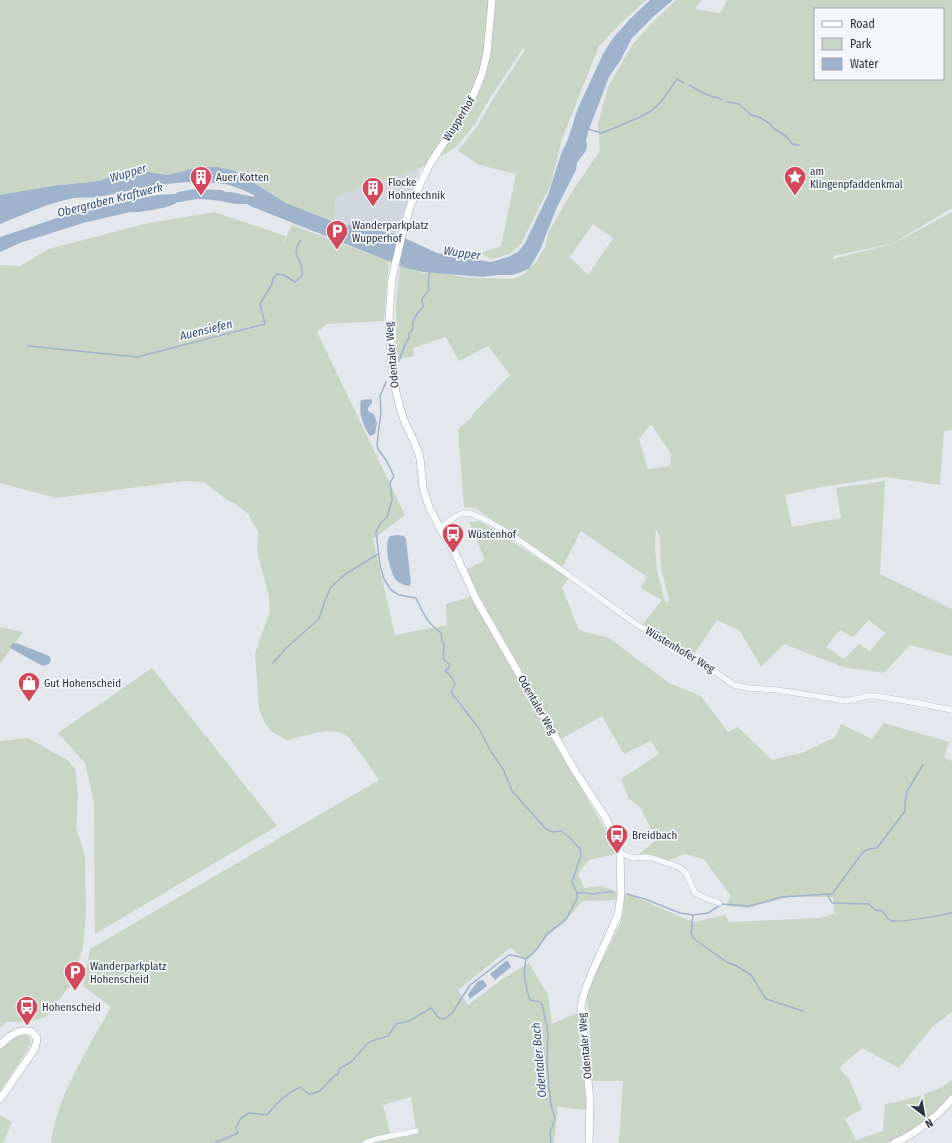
<svg xmlns="http://www.w3.org/2000/svg" width="952" height="1143" font-family="'Fira Sans Condensed',sans-serif">
  <style>
    .built { fill: #d2d6de }
    .green { fill: #c9d6c5; fill-rule: evenodd }
    .water { fill: #9fb4cc }
    .lines { fill: none; stroke-linecap: round; stroke-linejoin: round }
    .stream { stroke: #9fb4cc; stroke-width: 1.5 }
    .river { stroke: #9fb4cc; stroke-width: 10 }
    .street-casing { stroke: #a9aeb7; stroke-width: 6 }
    .secondary-casing { stroke: #a9aeb7; stroke-width: 8 }
    .street { stroke: #f7f8fa; stroke-width: 5.5 }
    .secondary { stroke: #fff; stroke-width: 7 }
    .labels { text-anchor: middle; dominant-baseline: central; stroke-width: 3.5; stroke-linejoin: round; paint-order: stroke }
    .street-label { font-size: 11px; fill: #2b3445; stroke: #f4f6f9 }
    .poi-label { font-size: 11px; fill: #2b3445; stroke: #f4f6f9; text-anchor: start }
    .water-label { font-size: 12px; font-style: italic; fill: #34527a; stroke: #f4f6f9 }
  </style>
  <rect width="100%" height="100%" fill="#e4e7ec"/>
  <polygon class="built" points="420,168 396,234 334,222 336,197"/>
  <g class="green">
    <polygon points="0,0 646,0 622,22 599,46 562,139 551,184 521,244 510,254 491,259 481,253 501,246 516,174 479,165 458,151 478,125 496,94 525,50 523,48 493,93 475,124 455,148 420,168 336,197 334,222 286,203 235,171 199,167 168,175 142,171 127,170 99,181 52,186 4,195 0,195"/>
    <path d="M676,0H702L695,9L720,13L727,0H952V208L894,243L834,256L833,259L895,243L952,212V430L944,431L940,485L886,477L822,487L785,495L792,527L841,518L836,488L885,481L880,574L952,609V656L910,645L884,673L843,667L784,644L761,667L740,631L717,620L694,654L674,644L643,624L662,600L641,588L647,577L581,531L562,568L475,508L464,507L458,429L471,418L473,414L510,375L488,346L459,361L446,337L413,348L414,356L396,360V304L400,266L424,273H441L463,277L513,279L524,274L536,262L545,247L549,231L571,193L600,151L598,123L608,87L632,45L651,24ZM815,9H943V79H815ZM593,224L613,238L588,275L570,257ZM651,424L671,454L670,466L648,469L639,439ZM656,529L660,537L661,569L669,599L667,602L665,601L657,570L655,546ZM869,620L885,633L870,651L859,644L844,659L826,647L840,630L853,637Z"/>
    <path d="M214,212L286,236L282,247L292,225L389,261L387,279L384,321L327,324L317,332L405,515L373,539L395,635L447,625L446,604L470,597L612,841L616,854L589,860L578,874L584,888L601,886L619,892L618,900L582,901L566,921L547,936L535,953L527,960L510,948L458,990L468,1005L504,978L529,963L548,995L552,1024L577,1013L587,1110L558,1107L554,1143H51C58,1093 87,1051 111,1007L83,986L90,949L379,780L349,737L338,732L324,731L287,740L272,732L264,722L259,709L255,654L270,611L269,597L257,551L258,532L248,514L237,505L227,500L204,482L184,481L56,498L0,483V265L20,266L49,249L144,224ZM411,1097L416,1130L391,1136L383,1105Z"/>
    <path d="M480,521L569,578L562,588L579,630L609,638L669,683L701,696L728,732L738,727L772,760L804,752L835,737L841,724L872,739L884,723L949,742L944,757L952,761V1012L933,1026L899,1068L862,1048L839,1068L849,1079L862,1109L845,1119L856,1140L883,1131L885,1104C912,1098 929,1096 952,1080V1093C930,1118 917,1131 886,1143H619L623,1081H592L590,1031L587,997L595,975L620,924L623,914L624,891L633,896L693,922L725,915L729,922L819,918L834,914L833,897H788L748,908L727,906L730,895L704,859L685,854L664,862L637,857L638,855L656,840L641,808L629,799L621,779L659,754L651,741L624,754L602,716L561,739L478,594L467,569L485,560L469,522Z"/>
    <polygon points="0,627 23,632 0,664"/>
    <polygon points="152,668 277,826 95,934 94,802 85,763 58,733"/>
    <polygon points="28,738 69,761 76,771 78,796 76,827 85,856 86,912 83,947 72,983 46,1017 26,1022 6,1022 0,1028 0,741"/>
    <path d="M26,1035L30,1037L31,1042L28,1049L0,1092V1050C8,1042 14,1036 26,1035Z"/>
    <polygon points="0,1115 12,1122 3,1143 0,1143"/>
  </g>
  <g class="water">
    <path d="M650,0H673L655,15L632,38L620,61L609,77L588,132L586,141C590,151 581,155 577,163C577,164 576,169 576,170L557,207L540,250L529,269L513,275H498L483,277L423,272L406,268L250,206L247,204C239,204 233,204 225,202C218,200 213,202 207,197L208,193L231,192L254,197V195C236,187 214,176 196,189L194,187L197,182C165,182 134,190 103,196C92,199 80,196 69,199C46,204 23,215 0,224V195L52,186L99,181L127,170L142,171L168,175L199,167H217L235,171L286,203L334,222L396,234L437,253L491,262L508,257L518,252L525,243L548,195L562,151L567,142L578,108L603,54L613,38L631,18Z"/>
    <path d="M184,191H192V196L180,198C179,199 178,202 176,203C169,208 139,213 130,212L83,223L20,243L0,252V237L78,211L157,195L175,194Z"/>
    <path d="M372,399V403L368,408V411L374,414L377,423L375,434L370,436C363,426 358,412 361,400Z"/>
    <path d="M397,535L404,536L406,539L411,584L409,586C404,585 401,584 397,581C390,574 383,544 390,536Z"/>
    <polygon points="13,643 19,644 49,656 51,659 49,664 43,666 39,664 12,649 10,646"/>
    <polygon points="506,961 508,961 511,967 495,980 490,974"/>
    <polygon points="483,980 487,986 470,999 469,998 468,994 478,981"/>
  </g>
  <g class="lines">
    <g class="stream">
      <polyline points="689,85 705,94 721,99"/>
      <polyline points="727,102 739,104 751,115 759,117 769,123 773,128 787,137 792,144 799,145"/>
      <polyline points="587,129 602,133 638,118 651,111 661,102 677,79 684,83"/>
      <path d="M28,346L137,357L265,324L260,304L272,284L273,279L277,274L284,275L295,282L302,276C304,258 289,256 301,240"/>
      <path d="M399,361L406,342L409,338V333L412,331C412,322 416,313 423,307L422,299L429,290L428,283L430,271"/>
      <polyline points="273,663 286,648 319,619 325,600 331,587 344,575 378,554"/>
      <path d="M577,893C585,891 587,894 593,894C600,894 606,891 613,892"/>
      <path d="M627,894L645,899L680,913L693,915L708,913L722,904L749,906L782,897L827,894L832,903L869,904L875,910L882,911C886,914 886,919 890,920C899,924 940,915 952,913"/>
      <polyline points="827,894 832,894 863,852 869,849 877,848 905,811 905,802 907,791 923,765"/>
      <polyline points="693,915 691,933 694,939 728,963 735,965 751,975 766,999 803,1011"/>
      <path d="M526,960C522,973 526,987 530,1000L540,1002L542,1004L548,1032L547,1061L549,1088L551,1105L555,1119L550,1133L551,1143"/>
      <path d="M215,1143L238,1133L236,1127L241,1118L249,1113L267,1115C276,1103 285,1094 300,1087L309,1094C327,1092 325,1080 338,1074L339,1069L351,1062L369,1042L388,1036L396,1024L409,1021L431,1008L439,1018L445,1019L452,1013L470,985L509,955L517,956L526,959L536,950L547,934L566,919L577,899V893L572,882L581,855L580,849L568,836L561,831L553,832L546,829L512,791L504,771L490,750L480,730L451,692L455,684L452,678L445,670L449,668V664C439,657 445,654 444,646C443,642 441,639 441,633C426,622 424,614 416,598L399,595L391,590L384,579L380,565L376,532L380,524L387,517L392,500L390,483L394,476L386,460L378,449L377,443L381,412L380,396L386,382"/>
    </g>
    <polyline class="river" points="179,197 196,194 221,195"/>
    <g class="street-casing">
      <g id="street">
        <polyline points="440,528 456,516 464,513 472,514 488,521 510,534 556,566 636,624 708,667 734,685 748,688 777,690 847,701 867,696 876,696 917,703 952,710"/>
        <polyline points="620,853 633,858 646,857 652,858 679,867 686,873 695,893 705,898 719,903"/>
        <polyline points="365,1143 376,1139 416,1131"/>
      </g>
    </g>
    <g class="secondary-casing">
      <g id="secondary">
        <polyline points="492,0 487,53 482,74 471,101 430,164 422,180 411,204 403,231 392,278 389,318 392,366 396,392 400,408 404,420 416,446 420,458 423,488 429,507 440,528 455,553 477,601 575,771 605,817 618,843 620,853 621,895 618,915 594,968 585,990 581,1006 590,1101 589,1143"/>
        <path d="M0,1045C9,1037 19,1027 32,1032L37,1038L36,1044L34,1050L0,1099"/>
        <path d="M894,1143C917,1133 935,1118 952,1099"/>
      </g>
    </g>
    <use href="#street" class="street"/>
    <use href="#secondary" class="secondary"/>
  </g>
  <defs>
    <g id="building-pin" transform="scale(1.15)"><path d="M0 17L-7.5 6A9.5 9.5 0 1 1 7.5 6Z" fill="#d1495b" stroke="#f4f6f9"/><path d="M-4-6H4V6H1V3H-1V6H-4ZM-2.5-4.3h1.7v1.8h-1.7ZM.8-4.3h1.7v1.8H.8ZM-2.5-1h1.7V.8h-1.7ZM.8-1h1.7V.8H.8Z" fill="#fff"/></g>
    <g id="sight-pin" transform="scale(1.15)"><path d="M0 17L-7.5 6A9.5 9.5 0 1 1 7.5 6Z" fill="#d1495b" stroke="#f4f6f9"/><path d="M0-6L1.8-2.2L6-1.7L2.9 1.2L3.7 5.4L0 3.3L-3.7 5.4L-2.9 1.2L-6-1.7L-1.8-2.2Z" fill="#fff"/></g>
    <g id="parking-pin" transform="scale(1.15)"><path d="M0 17L-7.5 6A9.5 9.5 0 1 1 7.5 6Z" fill="#d1495b" stroke="#f4f6f9"/><path d="M-3.5-5.5H1a3.5 3.5 0 0 1 0 7H-1V5.5H-3.5ZM-1-3.4V-.6H.8a1.4 1.4 0 0 0 0-2.8Z" fill="#fff"/></g>
    <g id="bus-pin" transform="scale(1.15)"><path d="M0 17L-7.5 6A9.5 9.5 0 1 1 7.5 6Z" fill="#d1495b" stroke="#f4f6f9"/><path d="M-5-6H5V4H4V6H2V4H-2V6H-4V4H-5ZM-3.5-4V0h7V-4ZM-3.5 1.2v1.5H-2V1.2ZM2 1.2v1.5H3.5V1.2Z" fill="#fff"/></g>
    <g id="shop-pin" transform="scale(1.15)"><path d="M0 17L-7.5 6A9.5 9.5 0 1 1 7.5 6Z" fill="#d1495b" stroke="#f4f6f9"/><path d="M-5-2.5h2.3a2.7 3.5 0 0 1 5.4 0H5L5.5 6h-11ZM-1.5-2.5h3a1.5 2.3 0 0 0-3 0Z" fill="#fff"/></g>
  </defs>
  <g fill-rule="evenodd">
    <use href="#building-pin" x="201" y="177"/>
    <use href="#sight-pin" x="795" y="177"/>
    <use href="#building-pin" x="373" y="188"/>
    <use href="#parking-pin" x="337" y="231"/>
    <use href="#bus-pin" x="453" y="534"/>
    <use href="#shop-pin" x="29" y="683"/>
    <use href="#bus-pin" x="617" y="835"/>
    <use href="#parking-pin" x="75" y="972"/>
    <use href="#bus-pin" x="27" y="1007"/>
  </g>
  <g class="labels">
    <g class="street-label">
      <text transform="translate(459 119) rotate(-58)">Wupperhof</text>
      <text transform="translate(392 355) rotate(-95)">Odentaler Weg</text>
      <text transform="translate(680 650) rotate(31)">Wüstenhofer Weg</text>
      <text transform="translate(537 705) rotate(60)">Odentaler Weg</text>
      <text transform="translate(585 1046) rotate(-95)">Odentaler Weg</text>
    </g>
    <g class="poi-label">
      <text x="810" y="171">am<tspan x="810" dy="13">Klingenpfaddenkmal</tspan></text>
      <text x="216" y="177">Auer Kotten</text>
      <text x="388" y="182">Flocke<tspan x="388" dy="13">Hohntechnik</tspan></text>
      <text x="352" y="225">Wanderparkplatz<tspan x="352" dy="13">Wupperhof</tspan></text>
      <text x="468" y="534">Wüstenhof</text>
      <text x="44" y="683">Gut Hohenscheid</text>
      <text x="632" y="835">Breidbach</text>
      <text x="90" y="966">Wanderparkplatz<tspan x="90" dy="13">Hohenscheid</tspan></text>
      <text x="42" y="1007">Hohenscheid</text>
    </g>
    <g class="water-label">
      <text transform="translate(128 173) rotate(-17)">Wupper</text>
      <text transform="translate(110 200) rotate(-14)">Obergraben Kraftwerk</text>
      <text transform="translate(462 253) rotate(8)">Wupper</text>
      <text transform="translate(206 330) rotate(-14)">Auensiefen</text>
      <text transform="translate(539 1060) rotate(-95)">Odentaler Bach</text>
    </g>
  </g>
  <rect x="814" y="8" width="130" height="72" fill="#f4f6f9" stroke="#a4a8b1"/>
  <rect x="822" y="21" width="20" height="6" fill="#ffffff" stroke="#a4a8b1"/>
  <text x="850" y="28" font-size="12" fill="#2b3445">Road</text>
  <rect x="822" y="38" width="20" height="12" fill="#c9d6c5" stroke="#a4a8b1"/>
  <text x="850" y="48" font-size="12" fill="#2b3445">Park</text>
  <rect x="822" y="58" width="20" height="12" fill="#9fb4cc" stroke="#a4a8b1"/>
  <text x="850" y="68" font-size="12" fill="#2b3445">Water</text>
  <g transform="translate(924 1115) rotate(149)" stroke="#f4f6f9" stroke-width="3" paint-order="stroke">
  <path d="M0-3L7 15L0 10L-7 15Z" fill="#2b3445"/>
  <text y="-6" font-size="11" font-weight="bold" text-anchor="middle" fill="#2b3445">N</text>
  </g>
</svg>
